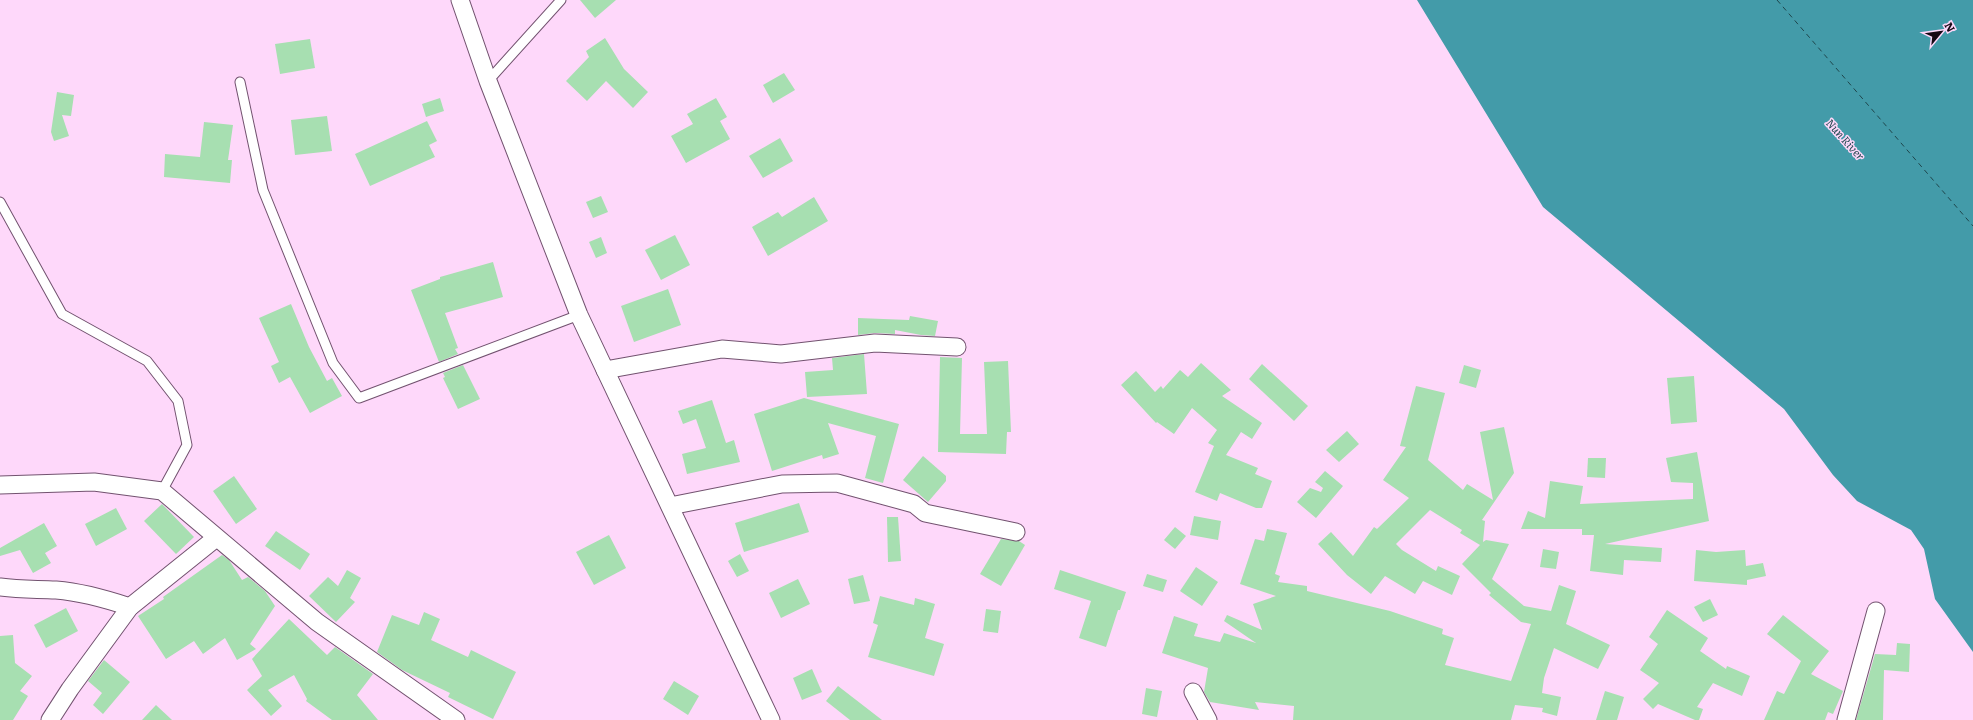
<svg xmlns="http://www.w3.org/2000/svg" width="1973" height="720" font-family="Literata,serif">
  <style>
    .water { fill: #439ba9 }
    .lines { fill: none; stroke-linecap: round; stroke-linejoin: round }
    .ferry { stroke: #1f474d; stroke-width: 1; stroke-dasharray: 5 4; stroke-linecap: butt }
    .building { fill: #a7dfb1 }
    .lane-casing { stroke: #72526f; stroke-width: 11 }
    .street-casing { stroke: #72526f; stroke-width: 19 }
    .lane { stroke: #fff; stroke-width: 9 }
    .street { stroke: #fff; stroke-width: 17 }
    .labels { text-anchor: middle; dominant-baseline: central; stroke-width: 3; stroke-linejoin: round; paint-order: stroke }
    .water-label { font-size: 11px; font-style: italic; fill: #1f474d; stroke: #fed8fa }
  </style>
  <rect width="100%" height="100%" fill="#fed8fa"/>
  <polygon class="water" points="1417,0 1973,0 1973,652 1935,599 1924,549 1911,530 1857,501 1833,475 1784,409 1543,207"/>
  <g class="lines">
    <polyline class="ferry" points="1777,0 1973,226"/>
  </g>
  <g class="building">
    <polygon points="580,0 616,0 595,18"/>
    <polygon points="605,38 624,69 648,92 633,108 606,81 587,101 566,81 589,57 586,51"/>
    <polygon points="310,39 315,68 280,74 275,44"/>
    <polygon points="784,73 795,90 773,103 763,85"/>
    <polygon points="57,92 74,95 71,116 62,115 69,136 54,141 51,132"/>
    <polygon points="440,98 444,111 426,117 422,104"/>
    <polygon points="716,98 727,117 720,121 730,139 686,163 671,136 693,124 687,114"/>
    <polygon points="327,116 332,151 295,155 291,120"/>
    <polygon points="427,121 437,141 429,145 435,157 370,186 355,154"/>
    <polygon points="204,122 233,125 228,160 232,160 230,183 164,177 165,154 200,157"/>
    <polygon points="780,138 793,161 763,178 749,156"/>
    <polygon points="601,196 608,212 593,218 586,202"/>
    <polygon points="814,197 828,221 768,256 752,227 778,212 782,217"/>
    <polygon points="675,235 690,265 661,280 645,250"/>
    <polygon points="601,237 607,253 596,258 589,242"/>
    <polygon points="493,262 503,297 445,313 458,348 455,349 458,354 439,362 411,290 440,279 440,277"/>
    <polygon points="668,289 681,325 634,342 621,306"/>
    <polygon points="291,304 309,347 327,381 332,378 342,396 310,413 290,377 279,383 271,366 279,362 259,318"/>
    <polygon points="910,316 938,321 935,336 921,335 895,330 895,334 875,333 858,335 858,318 909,320"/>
    <polygon points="864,354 867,394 807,397 805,372 833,370 832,358"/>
    <polygon points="940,357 962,358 960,434 987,434 984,362 1008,361 1011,432 1007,432 1006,454 938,452"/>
    <polygon points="1201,363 1231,390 1222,396 1262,423 1252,439 1241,432 1226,455 1258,468 1255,474 1272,481 1262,508 1256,508 1220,493 1217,501 1195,492 1214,446 1208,443 1217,430 1192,408 1174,434 1157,422 1156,423 1121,385 1136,371 1155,392 1161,386 1163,389 1180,370 1188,377"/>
    <polygon points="1262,364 1308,406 1294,421 1249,379"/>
    <polygon points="463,365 480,399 458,409 443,378 445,377 443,373"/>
    <polygon points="1464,365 1481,370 1476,388 1459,383"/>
    <polygon points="1694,376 1697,422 1671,424 1667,378"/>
    <polygon points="1416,386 1445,393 1428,460 1463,490 1467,484 1493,500 1480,432 1504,427 1514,473 1482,520 1485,521 1483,542 1486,540 1509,544 1492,579 1524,606 1551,611 1559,585 1576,591 1566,624 1610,645 1598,669 1554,648 1544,678 1542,693 1561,697 1557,716 1542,712 1543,708 1515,705 1511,720 1293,720 1294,706 1255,702 1259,710 1210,702 1204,692 1208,668 1162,653 1174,616 1198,624 1194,636 1220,642 1224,633 1256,643 1224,621 1227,615 1262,630 1253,604 1276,596 1240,584 1255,539 1264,541 1267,529 1287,533 1275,574 1280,576 1278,582 1307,586 1307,591 1390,611 1443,629 1442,634 1454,638 1445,665 1511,681 1531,624 1521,622 1489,595 1491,593 1462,564 1480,545 1460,533 1462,530 1430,510 1396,544 1402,550 1436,571 1438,566 1460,576 1452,595 1423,581 1415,594 1385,576 1371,594 1347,575 1318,544 1331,532 1353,556 1374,527 1377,529 1409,498 1383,480 1406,447 1400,446"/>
    <polygon points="804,398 899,424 883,483 865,478 876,436 828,423 839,454 823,459 822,455 772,471 754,414"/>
    <polygon points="712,400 726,443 734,440 740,462 687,474 682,454 706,448 696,419 683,424 678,411"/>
    <polygon points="1347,431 1359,444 1339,462 1326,450"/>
    <polygon points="1697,452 1709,521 1605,544 1662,548 1661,562 1624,560 1623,575 1590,571 1594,535 1582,535 1582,529 1521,529 1528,511 1545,518 1550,481 1583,486 1580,504 1693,499 1693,483 1671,482 1666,458"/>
    <polygon points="923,456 946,476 946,481 928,502 903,480"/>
    <polygon points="1588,458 1606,458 1605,478 1587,477"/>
    <polygon points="1325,471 1343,486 1316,518 1297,502 1310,488 1321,492 1323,488 1315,482"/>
    <polygon points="234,476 257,509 236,524 213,491"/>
    <polygon points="799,503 809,532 744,552 735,523"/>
    <polygon points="162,504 194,537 176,554 144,521"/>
    <polygon points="116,508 127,529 96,546 85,524"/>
    <polygon points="1194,516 1221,521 1218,540 1190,535"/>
    <polygon points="887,517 898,517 901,561 888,562"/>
    <polygon points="44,523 57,546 45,553 51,563 33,573 20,550 0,556 0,548"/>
    <polygon points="1175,527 1186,536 1175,549 1164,540"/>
    <polygon points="276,531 310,554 300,570 265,546"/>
    <polygon points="609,535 626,568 594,585 576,552"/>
    <polygon points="1001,539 1019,541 1025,545 1001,586 980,574"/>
    <polygon points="1543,549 1559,552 1556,569 1540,567"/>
    <polygon points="1696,550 1716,552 1745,550 1746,566 1763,563 1766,576 1747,580 1747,585 1694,581"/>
    <polygon points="740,554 749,571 737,577 728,561"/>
    <polygon points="222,555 229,560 242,580 248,577 265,591 275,606 250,644 256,649 237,660 225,638 203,654 194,641 166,659 138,616 164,599 163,597"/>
    <polygon points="1196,567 1218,582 1202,606 1180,591"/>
    <polygon points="347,570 361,578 350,598 355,602 336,622 309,596 328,577 338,586"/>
    <polygon points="1060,570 1126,592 1120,610 1118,610 1106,647 1079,638 1091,601 1054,589"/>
    <polygon points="1147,574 1167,580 1163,592 1143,586"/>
    <polygon points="863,575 870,601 854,604 848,579"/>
    <polygon points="798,579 810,604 781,618 769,593"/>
    <polygon points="880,596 914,605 915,598 935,604 925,638 944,644 934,676 868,657 878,625 873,623"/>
    <polygon points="1710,599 1718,615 1703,622 1694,607"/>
    <polygon points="66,608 78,631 46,648 34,625"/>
    <polygon points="986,609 1001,611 998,633 983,631"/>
    <polygon points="1667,610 1708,638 1700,651 1726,669 1727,666 1750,676 1742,696 1713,683 1697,707 1703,709 1699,720 1695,720 1658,704 1653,709 1643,699 1659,683 1640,670 1658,644 1649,637"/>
    <polygon points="424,612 440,619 431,640 468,657 471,650 516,672 493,719 448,697 450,693 402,670 377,652 392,615 419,625"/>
    <polygon points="1783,615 1829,651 1811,674 1843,691 1833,714 1828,712 1825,720 1764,720 1777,691 1784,694 1801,661 1767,634"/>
    <polygon points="289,619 327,655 335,647 373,674 357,695 378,720 332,720 306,701 307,699 294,675 268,690 282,706 271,716 247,690 262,676 252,659"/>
    <polygon points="13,635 15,663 32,676 20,691 28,696 13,720 0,720 0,636"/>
    <polygon points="1897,643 1910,644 1909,672 1884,670 1883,720 1856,720 1875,654 1896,655"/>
    <polygon points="104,660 130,682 103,714 93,705 102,693 88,681"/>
    <polygon points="812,669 822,692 802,700 793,678"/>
    <polygon points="674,681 699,696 688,715 663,699"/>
    <polygon points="838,686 882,720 850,720 826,701"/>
    <polygon points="1146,688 1162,691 1157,717 1142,714"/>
    <polygon points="1605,691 1624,697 1617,720 1596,720"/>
    <polygon points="156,705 172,720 142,720"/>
  </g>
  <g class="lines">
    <g class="lane-casing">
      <g id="lane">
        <polyline points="488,81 561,0"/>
        <polyline points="240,82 263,190 333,363 359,398 579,315"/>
        <polyline points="0,202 62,314 147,361 178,401 187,445 162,491"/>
      </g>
    </g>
    <g class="street-casing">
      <g id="street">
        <polyline points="460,0 488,81 579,315 771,720"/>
        <polyline points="605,370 722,349 781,354 875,343 957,347"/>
        <polyline points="0,485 94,482 162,491 317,622 456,720"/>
        <polyline points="670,506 782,484 837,483 914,504 925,513 1016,532"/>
        <path d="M0,587C19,590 37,589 56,590C81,592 106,599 130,607"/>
        <polyline points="1193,692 1208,720"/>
        <polyline points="50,720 70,689 130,607 216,538"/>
        <polyline points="1846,720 1876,611"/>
      </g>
    </g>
    <use href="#lane" class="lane"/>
    <use href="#street" class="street"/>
  </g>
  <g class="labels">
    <g class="water-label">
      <text transform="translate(1846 139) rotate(48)">Nun River</text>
    </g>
  </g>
  <g transform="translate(1941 32) rotate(61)" stroke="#fed8fa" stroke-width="3" paint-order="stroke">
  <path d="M0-3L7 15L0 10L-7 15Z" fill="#150914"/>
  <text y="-6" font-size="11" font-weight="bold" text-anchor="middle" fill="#150914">N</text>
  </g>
</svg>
